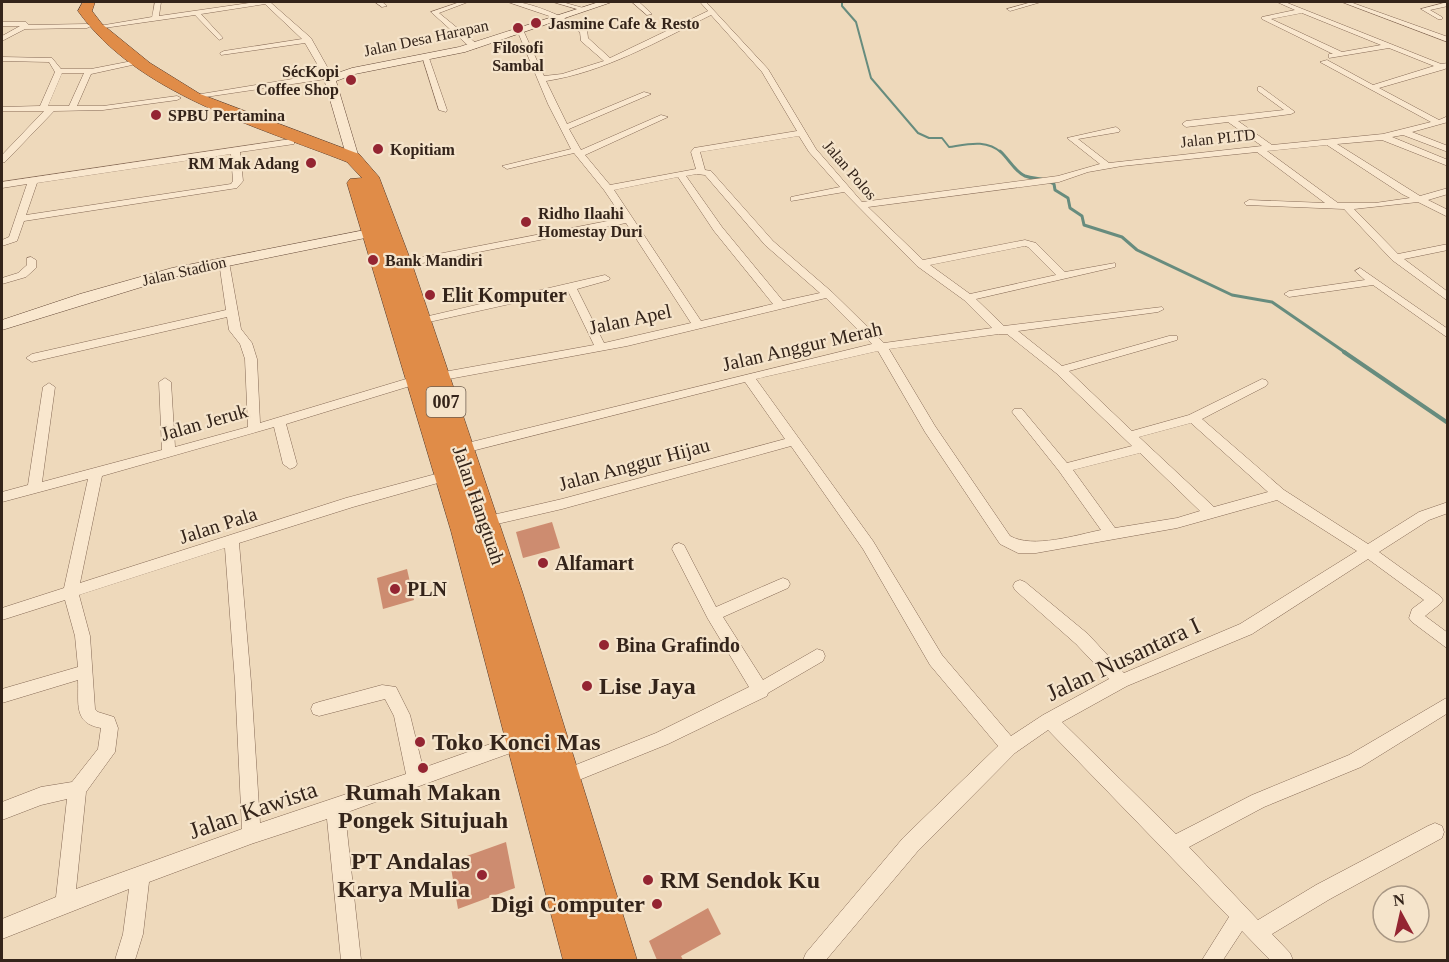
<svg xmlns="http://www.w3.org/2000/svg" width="1449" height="962" font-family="'Times New Roman',serif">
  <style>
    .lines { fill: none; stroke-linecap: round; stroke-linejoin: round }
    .stream-far2 { stroke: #678c7e; stroke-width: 2 }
    .stream-far1 { stroke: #678c7e; stroke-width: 3 }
    .stream { stroke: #678c7e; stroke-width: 4 }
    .building { fill: #cd8c70 }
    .street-casing { stroke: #856955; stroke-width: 1 }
    .secondary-casing { stroke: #664a39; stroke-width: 1 }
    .highway-casing { stroke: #52382a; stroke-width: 1 }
    .street { fill: #f9e7ce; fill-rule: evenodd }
    .secondary { fill: #f9e7ce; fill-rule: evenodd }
    .highway { fill: #e08c48; fill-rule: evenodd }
    .poi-dot { fill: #942532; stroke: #f5e4cb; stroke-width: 2 }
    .labels { text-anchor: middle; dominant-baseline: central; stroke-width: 4.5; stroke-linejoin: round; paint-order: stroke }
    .far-poi-label { font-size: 16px; font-weight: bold; fill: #34241a; stroke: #f5e4cb; text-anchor: start }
    .far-street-label { font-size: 16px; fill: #34241a; stroke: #f5e4cb }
    .shield { fill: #f5e4cb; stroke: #6e5e4f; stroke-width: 1.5 }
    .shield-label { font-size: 18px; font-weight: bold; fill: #34241a }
    .poi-label { font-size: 20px; font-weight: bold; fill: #34241a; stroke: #f5e4cb; text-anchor: start }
    .street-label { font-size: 20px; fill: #34241a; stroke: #f5e4cb }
    .near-street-label { font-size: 24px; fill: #34241a; stroke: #f5e4cb }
    .near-poi-label { font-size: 24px; font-weight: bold; fill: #34241a; stroke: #f5e4cb; text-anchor: start }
  </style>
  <rect width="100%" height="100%" fill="#eed9bb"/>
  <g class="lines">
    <path class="stream-far2" d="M842,2V6L856,22L871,78L918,133L929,138H942L949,147C969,144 986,139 1002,153"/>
    <path class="stream-far1" d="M1000,151C1009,159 1015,172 1025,176C1036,180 1041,176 1054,184L1055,190L1068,198L1070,208L1082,216L1084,225L1122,237L1137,250L1232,295L1272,302L1346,353"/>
    <polyline class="stream" points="1344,352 1448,423"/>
  </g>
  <g class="building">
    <polygon points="552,522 560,548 523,558 516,532"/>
    <polygon points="407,569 414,600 383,609 377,578"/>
    <polygon points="506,842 515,888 458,909 450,862"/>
    <polygon points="708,908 721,934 681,956 683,960 657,960 649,941"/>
  </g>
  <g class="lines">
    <g class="street-casing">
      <g id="street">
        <polygon points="155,2 161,2 159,16 256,2 270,2 311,38 334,79 330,81 326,79 192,99 191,97 195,95 323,74 305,43 221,55 220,53 224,51 302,39 265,4 201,14 223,38 219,40 195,15 97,29 93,27 152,17"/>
        <polygon points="375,2 382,2 387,6 382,7"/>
        <polygon points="460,2 468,2 439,13 477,44 477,48 471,48 431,12"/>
        <path d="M508,2C530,0 566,19 587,29L588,38L610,58L708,11L700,2H706L768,69L816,149L862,202L1058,176L1100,164L1067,138L1116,127L1120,130L1119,132L1078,139L1109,163L1262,146L1228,122L1186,127L1182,124L1186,121L1284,110L1258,91V87H1261L1295,112L1291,114L1238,121L1272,145L1383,134L1431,122L1320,62L1327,60L1373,85L1434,66L1389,48L1329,58V54H1333L1262,19V17L1295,10L1277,2H1285L1441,64L1448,63V67L1445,69L1379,88L1439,120L1448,116V122L1412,132L1448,146V152L1403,135L1392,137L1448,160V166L1382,140L1337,144L1420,196L1448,188V194L1428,200L1448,210V217L1418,202L1354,209L1398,254L1448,244V250L1404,259L1448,292V301L1392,260L1344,209L1246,205L1244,203L1249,200L1325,203L1257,152L1122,166L1088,172L1059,182L868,207L923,260L1025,240L1036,243L1065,272L1115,263V267L976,299L1004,326L1162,307L1164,309L1158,312L1018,331L1062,366L1169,336H1177V340L1069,371L1132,431L1189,415L1262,379L1266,380L1268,383L1266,386L1202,419L1284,490L1368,544L1419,512L1448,502V513L1429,520L1379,552L1440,596L1443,600L1440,604L1425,616L1448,633V649L1412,622L1409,618L1412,609L1424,600L1368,559L1252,634L1127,686L1062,722L1176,834L1252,795L1349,755L1448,697V713L1361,767L1264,807L1189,847L1258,920L1316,885L1428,826L1435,823L1442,826L1444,832L1442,838L1330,899L1272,934L1290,953L1293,960H1270L1242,931L1223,960H1202L1229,917L1048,730L1015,753L917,852L826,960H803L806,953L903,838L998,746L930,665L863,549L791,446L562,509L484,527L479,526L477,522L479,518L484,517L562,499L785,439L745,382L460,454L455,452L453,449L455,446L872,344L826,298L627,346L438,381L434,380L432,377L438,373L594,345L568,291L420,324L414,321L416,319L605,275L610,278L609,280L577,289L604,343L691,323L626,223L402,267L397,264L402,261L623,218L604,190L574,153L507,169L502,166L571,149L548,104L517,30L524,32L544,76L562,74L604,61L581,41L580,32L558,19ZM1302,13L1381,45L1342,52L1271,19ZM711,15L762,72L797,131L694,148L691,152L696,169L610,185L585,155L668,117L661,115L581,150L569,129L651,94L644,92L567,124L546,81C605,72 658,41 711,15ZM799,136L809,152L840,187L791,197V201L844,192L917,266L964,300L992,328L884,343L832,292L773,241L711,171L705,170L700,152ZM1327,145L1402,194L1410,198L1375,203H1338L1267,151ZM697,174L705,175L765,245L820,293L783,301L722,227L686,176ZM678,177L714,231L773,304L701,321L614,190ZM1025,246L1028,247L1056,275L970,294L930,265ZM999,334H1007L1056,373L1132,446L1067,463L1022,409H1014L1012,412L1059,471L1101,530C1076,535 1033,549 1010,536L935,426L889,349ZM878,351L925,432L1000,544L1018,553H1036L1177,528L1277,500L1357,551L1240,624L1124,673L1088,634L1025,582L1020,580L1015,582L1013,586L1015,590L1076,644L1109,679L1043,715L1011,736L942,655L873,541L756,379ZM1191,423L1268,492L1214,507L1139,437ZM1140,453L1200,511L1177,518L1115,528L1073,470Z"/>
        <polygon points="553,2 562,2 587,9 584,11"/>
        <polygon points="632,2 639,2 652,14 647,15"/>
        <polygon points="1032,2 1041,2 1010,11 1007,9"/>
        <polygon points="1342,2 1350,2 1448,37 1448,42"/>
        <polygon points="1448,2 1448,6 1430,10 1442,17 1442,19 1438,19 1421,9"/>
        <polygon points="2,22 26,22 29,25 87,24 91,26 87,28 25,29 2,41 2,36 20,26 2,26"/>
        <polygon points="422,56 429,58 447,110 446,112 439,110"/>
        <path d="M2,57L52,58L61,69H91L132,61V65L91,74L77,106H103L177,96L181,98L177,100L103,110L54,111L5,162L2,163V155L44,111H2V107L40,106L55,72L49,62L2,61ZM62,73H84L69,106H48Z"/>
        <path d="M291,139L294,140V144L240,152L243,181L237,188L24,221L17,241L2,246V240L9,237L27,184L2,188V182ZM231,154L233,181L231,184L26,215L37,183Z"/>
        <polygon points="31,257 36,260 36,268 26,277 2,284 2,278 18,273 27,265 27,258"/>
        <path d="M224,259L229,262L241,329L252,343L257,359L260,423L416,376L422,380L420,383L286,424L297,464L295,467L290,469L283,464L274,427L102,476L80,583L346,498L447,471L452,473L454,476L452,479L353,507L239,543L251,682L260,823L406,774L394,716L385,699L319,716L313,714L311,709L313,704L319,702L382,685L396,687L410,715L423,768L521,733L527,735L530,741L527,747L345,813L361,960H341L327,819L251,844L149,882L143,934L135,960H115L123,934L129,889L2,939V919L56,897L67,799L41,805L2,820V802L41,787L72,782L98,749L101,728C73,723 79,704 78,680L2,703V689L78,667L75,636L65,600L2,620V608L64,588L88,479L2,502V492L28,485L43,387L49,383L55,387L42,482L162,450L159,382L165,378L171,382L175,447L248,427L245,359L240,344L229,330L227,317L32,362L26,358L32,354L226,310L219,262ZM225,548L235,682L242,829L76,889L86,792L115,752L118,728L114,717L98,712L95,709L90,636L79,595Z"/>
        <polygon points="1360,268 1448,329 1448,338 1373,285 1289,297 1284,294 1289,291 1365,280 1355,271"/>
        <polygon points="679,543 684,545 716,607 778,580 783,578 788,580 790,584 788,588 723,617 763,680 817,649 823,651 825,656 823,661 768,693 767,696 668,744 564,786 558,784 555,778 558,772 656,733 749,687 708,619 672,549 674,545"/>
      </g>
    </g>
    <g class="secondary-casing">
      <g id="secondary">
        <polygon points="599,2 612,2 465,52 355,74 336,81 359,158 353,162 347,158 324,79 326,77 352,68 459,47"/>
        <polygon points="370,229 375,230 377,233 375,236 174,277 2,330 2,320 80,294 172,268"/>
      </g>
    </g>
    <g class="highway-casing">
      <path id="highway" d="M83,2H95L92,11L102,24L150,63L200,94L359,154L379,177L412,264L522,591L637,960H563L451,531L347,183L350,179L362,178L347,162C256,126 137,94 78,11Z"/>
    </g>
    <use href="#street" class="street"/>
    <use href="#secondary" class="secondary"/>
    <use href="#highway" class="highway"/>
  </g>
  <g class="poi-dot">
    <circle cx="536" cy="23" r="6"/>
    <circle cx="518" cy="28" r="6"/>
    <circle cx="351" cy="80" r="6"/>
    <circle cx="156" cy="115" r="6"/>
    <circle cx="378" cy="149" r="6"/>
    <circle cx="311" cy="163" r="6"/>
    <circle cx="526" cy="222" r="6"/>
    <circle cx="373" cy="260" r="6"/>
    <circle cx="430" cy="295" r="6"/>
    <circle cx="543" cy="563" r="6"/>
    <circle cx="395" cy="589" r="6"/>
    <circle cx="604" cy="645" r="6"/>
    <circle cx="587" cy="686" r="6"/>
    <circle cx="420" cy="742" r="6"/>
    <circle cx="423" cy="768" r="6"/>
    <circle cx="482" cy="875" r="6"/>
    <circle cx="648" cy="880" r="6"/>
    <circle cx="657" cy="904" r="6"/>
  </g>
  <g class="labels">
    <g class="far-poi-label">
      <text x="548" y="23">Jasmine Cafe &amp; Resto</text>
      <text x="518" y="47" text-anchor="middle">Filosofi<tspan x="518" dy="18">Sambal</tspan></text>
      <text x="339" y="71" text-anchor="end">SécKopi<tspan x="339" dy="18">Coffee Shop</tspan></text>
      <text x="168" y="115">SPBU Pertamina</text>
      <text x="390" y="149">Kopitiam</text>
      <text x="299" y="163" text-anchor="end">RM Mak Adang</text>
      <text x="538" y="213">Ridho Ilaahi<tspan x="538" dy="18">Homestay Duri</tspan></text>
      <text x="385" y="260">Bank Mandiri</text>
    </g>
    <g class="far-street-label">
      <text transform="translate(426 38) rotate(-12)">Jalan Desa Harapan</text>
      <text transform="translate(1218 138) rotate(-6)">Jalan PLTD</text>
      <text transform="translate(850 170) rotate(49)">Jalan Polos</text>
      <text transform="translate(184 271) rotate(-13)">Jalan Stadion</text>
    </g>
    <rect class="shield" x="426.5" y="387" width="39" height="30" rx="4.5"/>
    <g class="shield-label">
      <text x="446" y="402">007</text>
    </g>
    <g class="poi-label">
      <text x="442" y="295">Elit Komputer</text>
      <text x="555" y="563">Alfamart</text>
      <text x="407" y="589">PLN</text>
      <text x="616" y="645">Bina Grafindo</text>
    </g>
    <g class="street-label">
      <text transform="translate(630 319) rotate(-12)">Jalan Apel</text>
      <text transform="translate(802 346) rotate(-13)">Jalan Anggur Merah</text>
      <text transform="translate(204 422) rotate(-16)">Jalan Jeruk</text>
      <text transform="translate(634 464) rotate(-15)">Jalan Anggur Hijau</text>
      <text transform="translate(479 505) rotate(71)">Jalan Hangtuah</text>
      <text transform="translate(218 525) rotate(-18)">Jalan Pala</text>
    </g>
    <g class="near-street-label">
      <text transform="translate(1123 659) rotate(-25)">Jalan Nusantara I</text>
      <text transform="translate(253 810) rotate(-19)">Jalan Kawista</text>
    </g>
    <g class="near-poi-label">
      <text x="599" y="686">Lise Jaya</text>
      <text x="432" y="742">Toko Konci Mas</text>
      <text x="423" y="792" text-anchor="middle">Rumah Makan<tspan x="423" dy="28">Pongek Situjuah</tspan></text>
      <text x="470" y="861" text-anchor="end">PT Andalas<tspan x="470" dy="28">Karya Mulia</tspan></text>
      <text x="660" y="880">RM Sendok Ku</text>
      <text x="645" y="904" text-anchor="end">Digi Computer</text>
    </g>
  </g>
  <rect width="1449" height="962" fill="none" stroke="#34241a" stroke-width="6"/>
  <g transform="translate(1401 914) rotate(352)"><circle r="28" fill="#f5e4cb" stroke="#a89784" stroke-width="1.5"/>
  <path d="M0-4.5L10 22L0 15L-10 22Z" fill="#942532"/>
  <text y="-9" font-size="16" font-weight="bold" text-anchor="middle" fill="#34241a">N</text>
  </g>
</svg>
